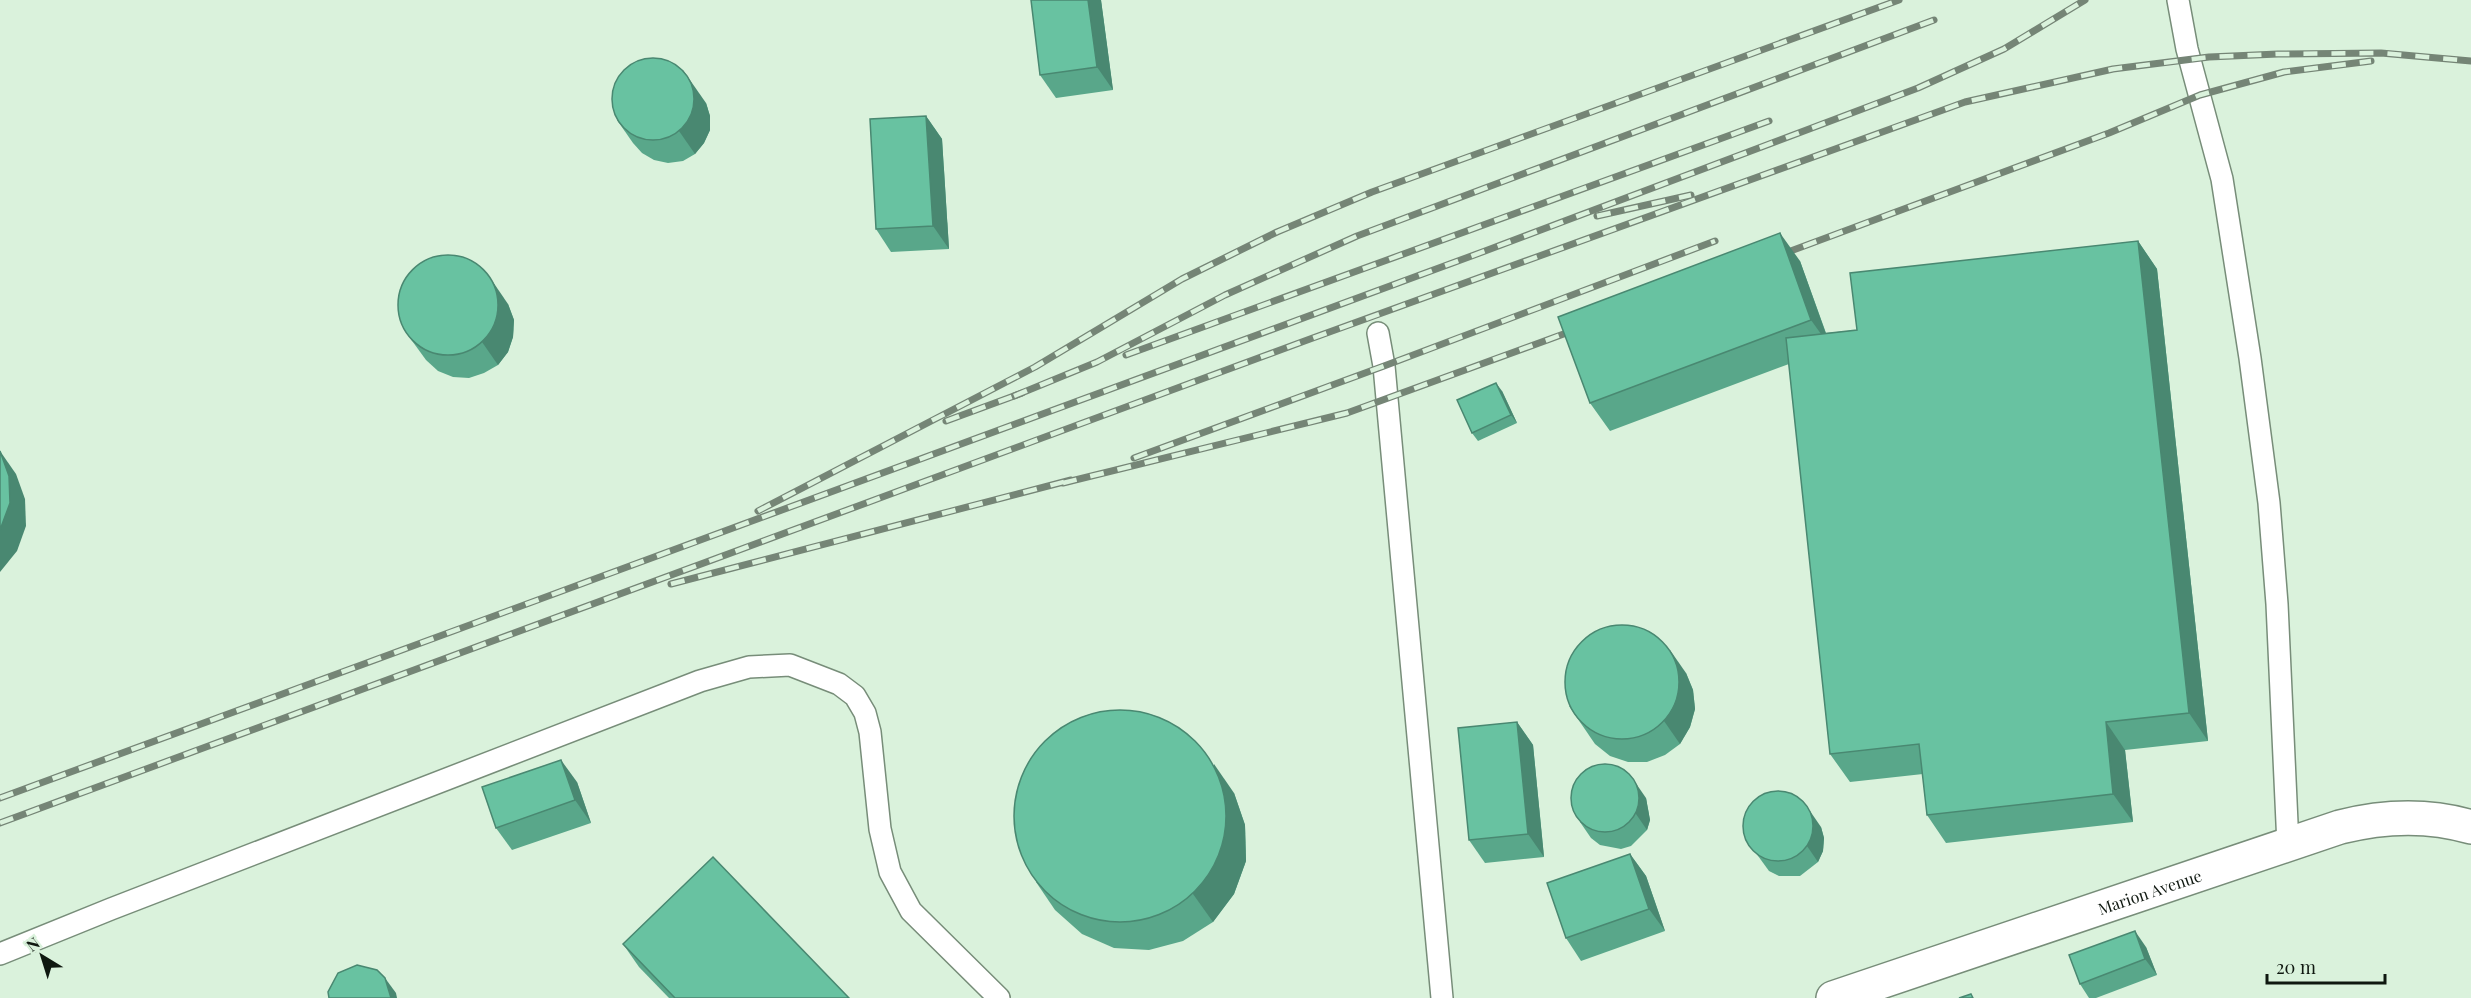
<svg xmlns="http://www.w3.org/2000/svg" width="2471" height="998" font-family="'Playfair Display',serif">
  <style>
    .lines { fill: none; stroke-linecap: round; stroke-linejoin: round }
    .service-casing { stroke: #778d79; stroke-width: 24 }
    .minor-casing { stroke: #778d79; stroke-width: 36 }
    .service { stroke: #fff; stroke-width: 21 }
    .minor { stroke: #fff; stroke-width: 33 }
    .rail-casing { stroke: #758576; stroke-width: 7 }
    .rail { stroke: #daf2dc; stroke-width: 4.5; stroke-dasharray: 14; stroke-linecap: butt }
    .wall { fill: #59a78a }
    .shaded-wall { fill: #498871 }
    .building { fill: #68c2a1; stroke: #498871; stroke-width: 1.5 }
    .labels { text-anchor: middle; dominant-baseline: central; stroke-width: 6; stroke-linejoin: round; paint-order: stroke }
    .street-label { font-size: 16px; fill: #0f1810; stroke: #daf2dc }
  </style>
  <rect width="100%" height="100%" fill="#daf2dc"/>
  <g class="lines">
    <g class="service-casing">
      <g id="service">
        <polyline points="2178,0 2187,49 2222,179 2250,358 2269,503 2277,604 2288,845"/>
        <polyline points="1378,333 1384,366 1442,998"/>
        <polyline points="0,954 111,909 700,681 749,667 790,665 839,684 855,696 865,713 870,732 880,829 890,872 911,911 999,998"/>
      </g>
    </g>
    <g class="minor-casing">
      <g id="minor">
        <path id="s1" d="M1833,998L2340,827C2384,816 2427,814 2471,827"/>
      </g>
    </g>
    <use href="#service" class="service"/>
    <use href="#minor" class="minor"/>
    <g class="rail-casing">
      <g id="rail">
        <polyline points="1597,216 1691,195"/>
        <polyline points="1777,256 2109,133 2200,95 2284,72 2371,61"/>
        <polyline points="1126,355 1769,121"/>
        <polyline points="1014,396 1097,362 1225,295 1357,236 1934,20"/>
        <polyline points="946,421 1022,393"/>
        <polyline points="1134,458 1384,366 1715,241"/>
        <polyline points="1063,483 1347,413 1580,328"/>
        <polyline points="758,511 1035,367 1182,279 1277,232 1372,192 1899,0"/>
        <polyline points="671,584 1071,480"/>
        <polyline points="0,798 1485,251 1918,88 2004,49 2085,0"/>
        <polyline points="0,823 1310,339 1965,102 2113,69 2209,57 2278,54 2381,53 2471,61"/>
      </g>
    </g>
    <use href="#rail" class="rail"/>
  </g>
  <g class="wall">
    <polygon points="1031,0 1101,0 1113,90 1056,98 1040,75"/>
    <polygon points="706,103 710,116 710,130 704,143 695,154 683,161 668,163 654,160 642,153 633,143 617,120"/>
    <polygon points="926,116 942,139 949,249 891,252 876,229"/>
    <polygon points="2138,241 2157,269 2208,741 2125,750 2133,822 1946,843 1927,815 1923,774 1850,782 1830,754 1789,364 1610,431 1590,403 1800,261 1826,333 1857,330"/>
    <polygon points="508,304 514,320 513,337 508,352 498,365 484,373 469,378 453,377 438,371 426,360 410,338"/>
    <polygon points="1502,391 1517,423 1478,441 1472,433"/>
    <polygon points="1686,673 1693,690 1695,709 1690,727 1680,744 1665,755 1647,762 1628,762 1610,756 1595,744 1569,706"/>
    <polygon points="1517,722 1533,745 1544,857 1485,863 1469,840"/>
    <polygon points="577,782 591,823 512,850 496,828"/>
    <polygon points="1234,793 1245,825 1246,861 1234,894 1213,922 1183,941 1149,950 1114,948 1082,934 1055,910 1036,882"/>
    <polygon points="1646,798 1650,820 1647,830 1631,846 1621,849 1600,845 1591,838 1580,822"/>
    <polygon points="1821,827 1824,838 1823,851 1818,862 1800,876 1779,876 1769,871 1745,838"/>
    <polygon points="1630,854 1646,876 1665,931 1581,961 1566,938"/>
    <polygon points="623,944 849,998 669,998 639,967"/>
    <polygon points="2146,947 2157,975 2096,998 2089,998 2080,984"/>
  </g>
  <g class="shaded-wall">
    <polygon points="1088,0 1101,0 1113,90 1097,67"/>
    <polygon points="683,70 706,103 710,116 710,130 704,143 695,154 679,131"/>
    <polygon points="926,116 942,139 949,249 933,226"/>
    <polygon points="1780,233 1800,261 1831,348 1811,320"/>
    <polygon points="2138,241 2157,269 2208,741 2189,713"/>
    <polygon points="493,282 508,304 514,320 513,337 508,352 498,365 482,342"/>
    <polygon points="1496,383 1502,391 1517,423 1511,415"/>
    <polygon points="0,451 16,474 25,499 26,526 17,551 0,572"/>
    <polygon points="1670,650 1686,673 1693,690 1695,709 1690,727 1680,744 1664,721"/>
    <polygon points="1517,722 1533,745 1544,857 1528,834"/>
    <polygon points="2106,722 2125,750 2133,822 2113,794"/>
    <polygon points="561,760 577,782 591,823 575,800"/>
    <polygon points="1214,764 1234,793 1245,825 1246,861 1234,894 1213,922 1193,894"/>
    <polygon points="1635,782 1646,798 1650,820 1647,830 1636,814"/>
    <polygon points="1810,811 1821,827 1824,838 1823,851 1818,862 1807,846"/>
    <polygon points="1630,854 1646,876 1665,931 1649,909"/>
    <polygon points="2135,931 2146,947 2157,975 2145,959"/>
    <polygon points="385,978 396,993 397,998 391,998"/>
  </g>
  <g class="building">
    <polygon points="1031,0 1088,0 1097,67 1040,75"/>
    <circle cx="653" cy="99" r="41"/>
    <polygon points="926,116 933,226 876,229 870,119"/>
    <polygon points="1780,233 1811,320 1590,403 1558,317"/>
    <polygon points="2138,241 2189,713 2106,722 2113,794 1927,815 1919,744 1830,754 1786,338 1857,330 1850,273"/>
    <circle cx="448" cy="305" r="50"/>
    <polygon points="1496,383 1511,415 1472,433 1457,400"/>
    <polygon points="0,451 9,476 10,503 0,530"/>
    <circle cx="1622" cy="682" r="57"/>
    <circle cx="1120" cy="816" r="106"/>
    <polygon points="1517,722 1528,834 1469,840 1458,728"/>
    <polygon points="561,760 575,800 496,828 482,787"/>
    <circle cx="1605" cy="798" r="34"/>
    <circle cx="1778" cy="826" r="35"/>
    <polygon points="1630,854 1649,909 1566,938 1547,883"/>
    <polygon points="713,857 849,998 675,998 623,944"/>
    <polygon points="2135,931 2145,959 2080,984 2069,955"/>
    <polygon points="357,965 377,970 385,978 391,998 329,998 328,992 338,973"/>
    <polygon points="1971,994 1973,998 1959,998"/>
  </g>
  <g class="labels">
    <g class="street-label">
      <text stroke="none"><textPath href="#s1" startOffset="334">Marion Avenue</textPath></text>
    </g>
  </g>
  <g transform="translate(42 956) rotate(322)" stroke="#daf2dc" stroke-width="4.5" paint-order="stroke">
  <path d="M0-4.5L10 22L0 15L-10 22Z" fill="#0f1810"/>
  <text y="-9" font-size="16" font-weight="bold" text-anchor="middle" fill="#0f1810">N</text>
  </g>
  <path d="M2267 974v9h118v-9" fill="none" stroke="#0f1810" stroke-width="3"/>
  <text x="2276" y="974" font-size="18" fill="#0f1810" stroke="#daf2dc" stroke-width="4.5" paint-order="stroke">20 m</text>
</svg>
